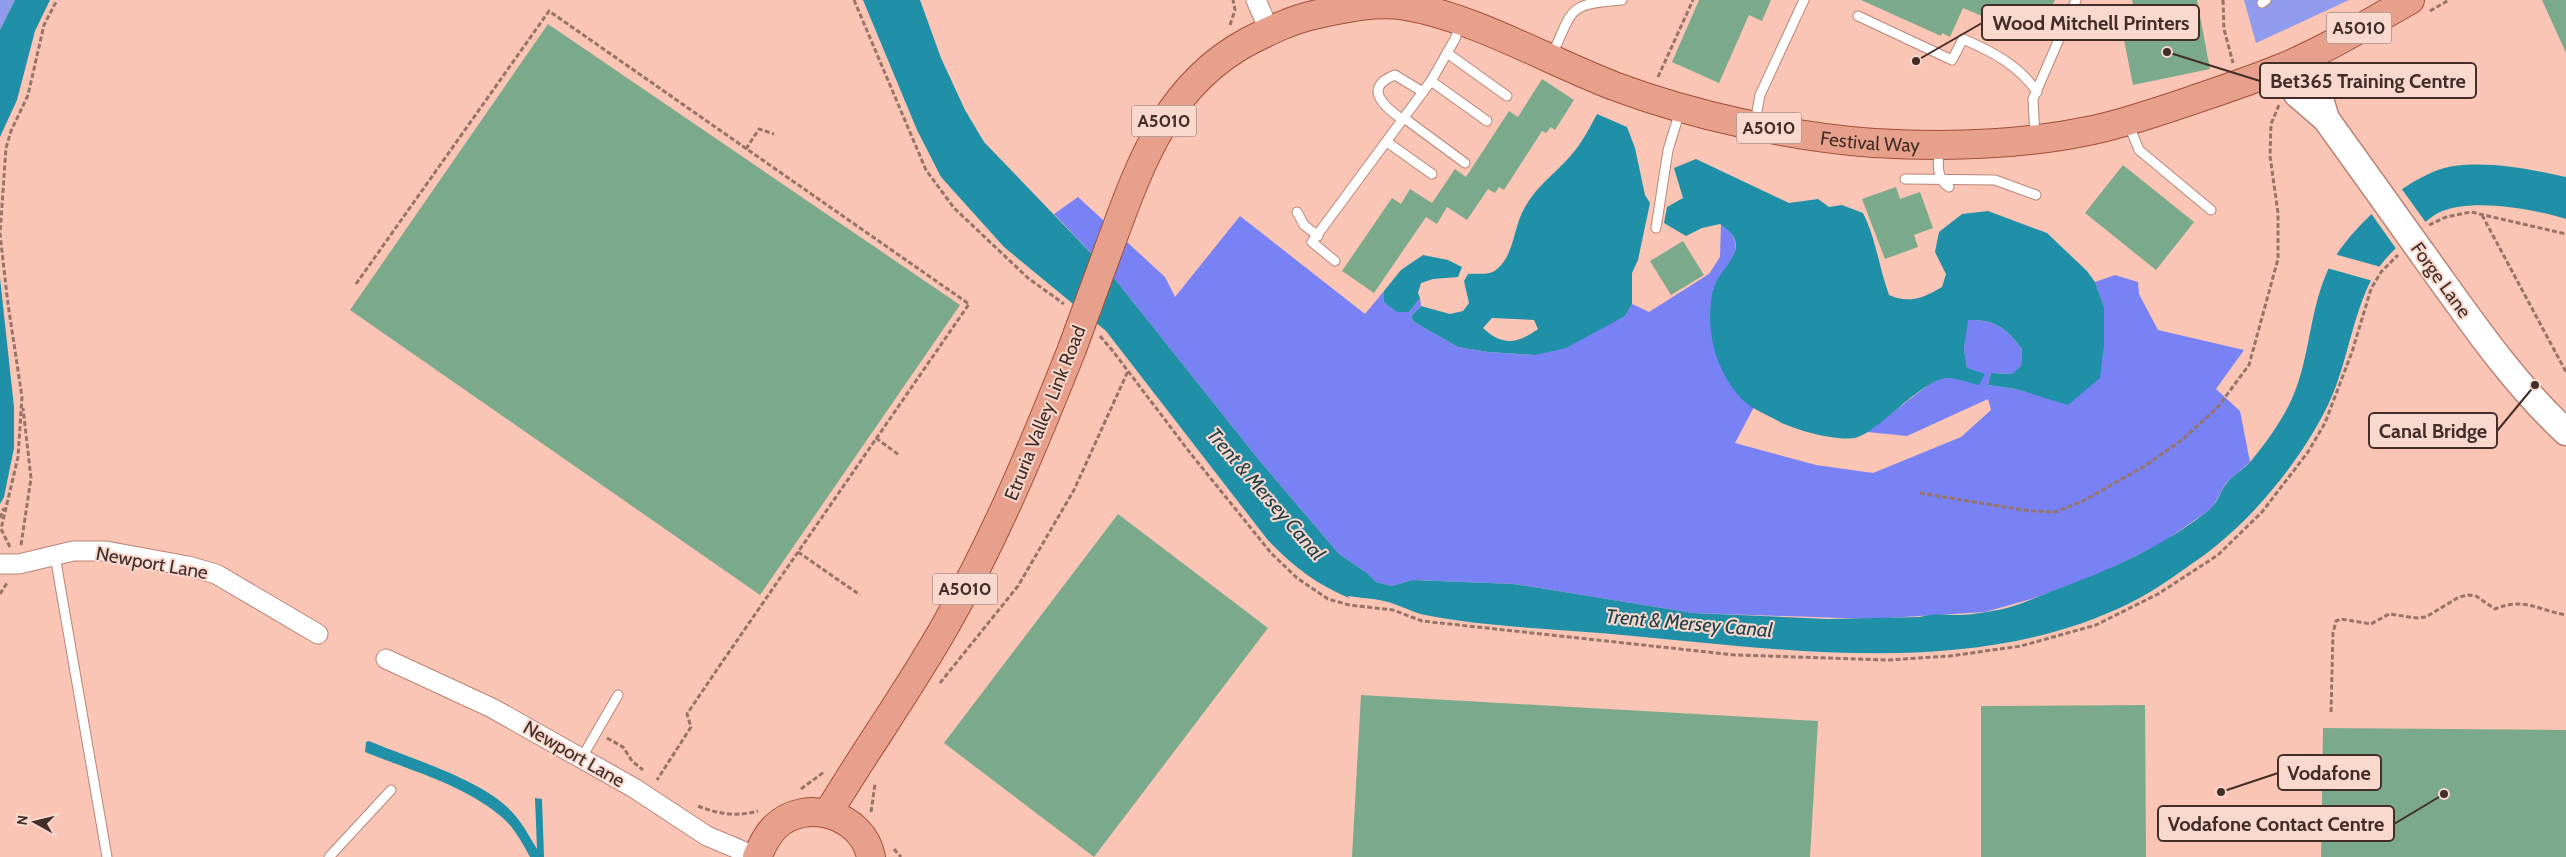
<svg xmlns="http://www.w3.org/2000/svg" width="2566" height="857" font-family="Cabin,sans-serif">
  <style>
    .green { fill: #909bed }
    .forest { fill: #7882f4 }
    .water { fill: #1f90a8; fill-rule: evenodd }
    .pier { fill: #fbc5b5 }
    .building { fill: #7aa98c }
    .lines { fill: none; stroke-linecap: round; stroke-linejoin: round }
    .lane-casing { stroke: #b88577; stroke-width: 11 }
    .street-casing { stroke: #b88577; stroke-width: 21 }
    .secondary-casing { stroke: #b88577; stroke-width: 29 }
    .primary-casing { stroke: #a24f37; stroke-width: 30 }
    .path { stroke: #977368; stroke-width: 3; stroke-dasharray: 5 2.5; stroke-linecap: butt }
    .lane { stroke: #fff; stroke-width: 9 }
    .street { stroke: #fff; stroke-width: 19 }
    .secondary { stroke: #fff; stroke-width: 26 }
    .primary { stroke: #e6a08c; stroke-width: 28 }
    .secondary-bridge-casing { stroke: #b88577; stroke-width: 29; stroke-linecap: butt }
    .primary-bridge-casing { stroke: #a24f37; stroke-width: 30; stroke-linecap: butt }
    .secondary-bridge { stroke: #fff; stroke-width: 26 }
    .primary-bridge { stroke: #e6a08c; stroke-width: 28 }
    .labels { text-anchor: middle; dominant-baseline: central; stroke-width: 4; stroke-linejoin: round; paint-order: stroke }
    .shield { fill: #f9d8ce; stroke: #796059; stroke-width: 1 }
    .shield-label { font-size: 18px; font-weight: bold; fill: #422d27 }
    .street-label { font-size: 19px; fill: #422d27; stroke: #f9d8ce }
    .water-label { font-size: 20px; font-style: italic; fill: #22424a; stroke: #f9d8ce }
    .leader { fill: none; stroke: #422d27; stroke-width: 2 }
    .callout-dot { fill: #422d27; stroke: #f9d8ce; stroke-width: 2 }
    .callout { fill: #f9d8ce; stroke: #422d27; stroke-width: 2 }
    .callout-label { font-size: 20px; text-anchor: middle; font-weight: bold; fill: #422d27 }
  </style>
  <rect width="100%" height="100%" fill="#fbc5b5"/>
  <g class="green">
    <polygon points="0,0 15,0 0,30"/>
    <polygon points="2244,0 2349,0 2256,43"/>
  </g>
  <path class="forest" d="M1078,197L1165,277L1175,297L1240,216L1365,314L1384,291V302L1409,312L1420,298L1421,306L1411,316L1414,322L1458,347L1488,352L1535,355L1625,316L1632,304L1649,312L1709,274L1720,257L1721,224C1751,244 1728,267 1713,289L1745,401L1754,407L1735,443L1816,465L1873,473L1961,437L1991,410L1988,399L1907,436L1867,432L1931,383L1967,368L1964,349L1967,320C1995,319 2006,328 2022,349L2021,366L2013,374L1991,373L1988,385L2016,389L2068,404L2104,307L2095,282L2115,275L2138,282L2139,294L2158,330L2244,350L2216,389L2240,411L2250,462L2226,483L2212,508L2162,543L2097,575L2031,599L1985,612L1871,619L1693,613L1514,584L1412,580L1392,586L1376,582L1367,573L1339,554L1259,460L1110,273L1054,214Z"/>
  <g class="water">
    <polygon points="15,0 50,0 35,31 17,100 0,137 0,30"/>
    <path d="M863,0H920L941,58L965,110L984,142L1110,273L1259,460L1339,554L1367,573L1376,582L1392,586L1412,580L1514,584L1693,613L1828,619L1920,617C1933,613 1945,615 1959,615C1971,615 1985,612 1998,610C2017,606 2037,597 2055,590C2110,570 2164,546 2209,510C2217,504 2220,492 2226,484C2233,475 2244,469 2251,461C2265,444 2278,426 2288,407C2310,365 2308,315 2327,272C2344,233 2409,172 2454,166C2491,161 2530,169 2566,177V219C2533,209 2470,197 2438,213C2426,220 2415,231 2405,240C2387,255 2375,270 2366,291C2350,329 2345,371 2327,407C2299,463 2253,519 2203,556C2180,572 2156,590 2130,603C1978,678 1796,651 1633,636C1565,629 1491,628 1425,615C1411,612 1398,604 1384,601C1372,598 1360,598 1348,596L1349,598C1316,584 1291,565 1267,539L1106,331L1004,247L941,177L917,130Z"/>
    <path d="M1597,114L1627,127L1635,148L1645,195L1650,203L1638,260L1632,273V304L1625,316L1566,348L1535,355L1488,352L1458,347L1414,322L1411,316L1421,306L1450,314L1463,311L1469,303L1464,281L1468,274C1477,273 1490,276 1497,269C1515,254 1513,227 1525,207C1535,189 1551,176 1565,162C1579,148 1588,131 1597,114ZM1492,318L1534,320L1538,329C1517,344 1502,346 1483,328Z"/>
    <path d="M1696,159L1789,203L1818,199L1829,207L1842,205L1863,213C1876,239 1879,267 1889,295C1908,304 1924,298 1942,287L1946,274L1935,252L1939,232L1962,214L1988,211L2047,233L2087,271L2095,282L2104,307V345L2100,378L2068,405L2016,389L1988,385L1991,373L2012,374L2021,366L2022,349C2006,328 1995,319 1968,320L1964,349L1967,368L1985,374L1979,385C1969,383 1955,377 1946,378C1933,380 1923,389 1913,396C1899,406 1873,432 1858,437C1841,443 1794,430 1778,421C1768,415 1754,410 1745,402C1716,374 1704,330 1713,290C1719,266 1757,248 1720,224L1702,228L1686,236L1664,223L1667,207L1683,198L1674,168Z"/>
    <polygon points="1423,255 1448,260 1462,267 1458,277 1433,279 1421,283 1418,293 1420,298 1409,312 1397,312 1384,302 1384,291 1401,270"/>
    <polygon points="0,278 14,407 14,448 4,497 0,504"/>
    <path d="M369,741C409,758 483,780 511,811C522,822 529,836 537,849L535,798L542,799L544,857H530C522,842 512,824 498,814C461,784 409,770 365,752L366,742Z"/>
  </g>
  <g class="pier">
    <polygon points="2401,188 2427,224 2397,250 2370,212"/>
    <polygon points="2334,254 2381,267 2373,281 2327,268"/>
  </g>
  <g class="building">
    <polygon points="1699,0 1771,0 1762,21 1749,15 1719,83 1672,62"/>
    <polygon points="1861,0 2055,0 2038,40 1963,8 1950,37 1942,33 1941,36"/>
    <polygon points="2132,0 2197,0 2210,69 2133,85 2123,35 2140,31"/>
    <polygon points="2542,0 2566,0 2566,53"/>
    <polygon points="548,24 960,305 760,595 350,310"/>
    <polygon points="1542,79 1574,100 1555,130 1551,127 1546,133 1542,131 1504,190 1499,187 1495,193 1488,189 1467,220 1447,207 1437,224 1426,217 1374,293 1342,271 1392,198 1401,204 1410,189 1432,203 1455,169 1466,177 1509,111 1518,117"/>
    <polygon points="2123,165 2194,222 2156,270 2085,213"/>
    <polygon points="1896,187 1900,199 1920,192 1933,228 1914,235 1918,247 1885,259 1862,199"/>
    <polygon points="1683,241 1704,275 1671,295 1650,261"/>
    <polygon points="1118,514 1268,628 1094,857 944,743"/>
    <polygon points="1361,695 1818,721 1810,857 1352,857"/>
    <polygon points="2145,705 2146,857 1981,857 1981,706"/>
    <polygon points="2323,728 2566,730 2566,857 2321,857"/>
  </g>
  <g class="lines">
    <g class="lane-casing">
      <g id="lane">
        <polyline points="2262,3 2266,0"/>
        <path d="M1858,16L1952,60L1963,39C1991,51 2019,65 2037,92"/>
        <polyline points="1447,53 1507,96"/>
        <path d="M1551,57C1574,9 1565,4 1622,0"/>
        <polyline points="1431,81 1487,121"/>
        <polyline points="1404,118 1465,163"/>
        <path d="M1403,120C1386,108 1361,88 1395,75L1423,92"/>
        <polyline points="1755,122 1760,95 1804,0"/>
        <polyline points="2128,123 2139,150 2211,210"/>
        <polyline points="2035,136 2033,99 2076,0"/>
        <polyline points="1387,142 1432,174"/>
        <path d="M1940,147C1938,160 1935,179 1949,187"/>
        <polyline points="1905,179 1995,180 2036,195"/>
        <polyline points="1297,212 1304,225 1318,236"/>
        <polyline points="1656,228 1668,150 1680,111"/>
        <polyline points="1335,261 1312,242 1431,81 1455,39 1460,24"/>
        <polyline points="55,556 107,857"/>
        <polyline points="581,759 618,695"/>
        <polyline points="329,857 391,790"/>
      </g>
    </g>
    <g class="street-casing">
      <g id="street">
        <polyline points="1256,0 1269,30"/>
        <polyline points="0,564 19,564 73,551 106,551 188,566 216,574 318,634"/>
        <polyline points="386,659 492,708 634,788 707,836 757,857"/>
      </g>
    </g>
    <g class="secondary-casing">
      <g id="secondary">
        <polyline points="2307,56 2326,119"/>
        <polyline points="2281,68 2297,94 2326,119 2372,183"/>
        <path d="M2422,253C2467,315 2510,380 2566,432"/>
      </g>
    </g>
    <g class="primary-casing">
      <g id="primary">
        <path id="s1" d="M1108,251C1139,167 1165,86 1249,41C1271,30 1293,19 1318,14C1345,8 1378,1 1406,6C1473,17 1549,61 1614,86C1691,115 1791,137 1874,143C1942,147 2021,145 2088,131C2120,125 2150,114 2181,104C2213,93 2247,82 2279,69C2324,51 2367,24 2410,0"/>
        <path d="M828,813C867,748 911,687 948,621C997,534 1035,442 1072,349"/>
        <path d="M757,857C762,846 766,836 775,827C806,797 863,815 871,857"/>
      </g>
    </g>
    <g class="path">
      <polyline points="854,0 926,170 954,208 1028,278 1064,304"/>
      <polyline points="2223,0 2224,29 2233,63"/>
      <polyline points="2430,11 2449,0"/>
      <polyline points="1230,25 1235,10 1233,0"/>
      <polyline points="1658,77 1693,0"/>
      <polyline points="746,149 759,129 774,134"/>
      <polyline points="2482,215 2566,372"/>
      <polyline points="2429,225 2446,217 2471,212 2566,234"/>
      <polyline points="356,284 549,11 969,304 716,671 687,714 691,727 657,780"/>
      <polyline points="1100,336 1112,350 1191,454 1271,553 1297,578 1328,599 1349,605 1393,610 1422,621 1735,655 1889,660 1950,656 2021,646 2096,625 2158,594 2218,555 2262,512 2308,452 2325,423 2352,352 2371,289 2381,272 2398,255"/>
      <polyline points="876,438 899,455"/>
      <polyline points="1920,493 2030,511 2055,512 2081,502 2145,466 2183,439 2217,408 2249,365 2278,259 2278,213 2270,156 2271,124 2279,105"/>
      <polyline points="0,518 4,508"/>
      <polyline points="21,545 31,478 23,408"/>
      <polyline points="10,547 1,529 18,457 22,397 8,304 0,234 6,148 11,131 28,95 44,25 57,0"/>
      <polyline points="798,552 860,595"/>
      <polyline points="0,594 7,583"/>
      <polyline points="940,683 1018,586 1074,490 1128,371"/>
      <path d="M2331,712L2333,633L2336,621L2341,619L2371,624L2389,614L2417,618L2426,617L2459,597L2468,595L2476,596L2495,609C2524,597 2538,610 2566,615"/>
      <polyline points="607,738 623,747 632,761 643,770"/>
      <polyline points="801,789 824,772"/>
      <path d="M698,806C718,814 737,817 758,811"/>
      <polyline points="871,812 875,784"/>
      <polyline points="894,849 901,857"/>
    </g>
    <use href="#lane" class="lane"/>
    <use href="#street" class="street"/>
    <use href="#secondary" class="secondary"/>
    <use href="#primary" class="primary"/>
    <g class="secondary-bridge-casing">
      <polyline id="secondary-bridge" points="2372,183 2422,253"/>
    </g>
    <g class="primary-bridge-casing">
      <polyline id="primary-bridge" points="1072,349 1108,251"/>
    </g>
    <use href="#secondary-bridge" class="secondary-bridge"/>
    <use href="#primary-bridge" class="primary-bridge"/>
  </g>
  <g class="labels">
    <g class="shield">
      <rect x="2326.5" y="12.5" width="65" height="31" rx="4"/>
      <rect x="1131.5" y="105.5" width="65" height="31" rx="4"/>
      <rect x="1736.5" y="112.5" width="65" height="31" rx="4"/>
      <rect x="932.5" y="573.5" width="65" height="31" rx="4"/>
    </g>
    <g class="shield-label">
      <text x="2359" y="28">A5010</text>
      <text x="1164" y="121">A5010</text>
      <text x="1769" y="128">A5010</text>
      <text x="965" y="589">A5010</text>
    </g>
    <g class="street-label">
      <text stroke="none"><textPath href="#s1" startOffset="909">Festival Way</textPath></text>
      <text transform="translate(2441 280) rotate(54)">Forge Lane</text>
      <text transform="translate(1045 413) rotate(-68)">Etruria Valley Link Road</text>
      <text transform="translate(152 563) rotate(10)">Newport Lane</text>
      <text transform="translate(574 754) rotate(30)">Newport Lane</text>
    </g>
    <g class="water-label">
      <text transform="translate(1266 494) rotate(49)">Trent &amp; Mersey Canal</text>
      <text transform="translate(1689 623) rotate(5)">Trent &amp; Mersey Canal</text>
    </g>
  </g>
  <path class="leader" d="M1916 61L1982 23M2167 52L2260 81M2535 385L2497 431M2221 792L2278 773M2444 794L2394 824"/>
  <g class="callout-dot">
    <circle cx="1916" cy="61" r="5"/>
    <circle cx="2167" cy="52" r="5"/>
    <circle cx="2535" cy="385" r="5"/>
    <circle cx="2221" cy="792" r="5"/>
    <circle cx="2444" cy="794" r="5"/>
  </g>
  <g class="callout">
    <rect x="1982" y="5" width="217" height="35" rx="5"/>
    <rect x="2260" y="63" width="216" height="35" rx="5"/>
    <rect x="2369" y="413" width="128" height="35" rx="5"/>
    <rect x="2278" y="755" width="103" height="35" rx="5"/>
    <rect x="2158" y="806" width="236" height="35" rx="5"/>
  </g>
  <g class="callout-label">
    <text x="2091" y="30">Wood Mitchell Printers</text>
    <text x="2368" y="88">Bet365 Training Centre</text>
    <text x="2433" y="438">Canal Bridge</text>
    <text x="2329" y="780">Vodafone</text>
    <text x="2276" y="831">Vodafone Contact Centre</text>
  </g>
  <g transform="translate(35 822) rotate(278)" stroke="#f9d8ce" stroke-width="4" paint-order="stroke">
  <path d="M0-4L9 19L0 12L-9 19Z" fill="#422d27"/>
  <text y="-8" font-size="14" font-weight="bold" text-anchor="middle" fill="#422d27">N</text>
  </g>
</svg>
